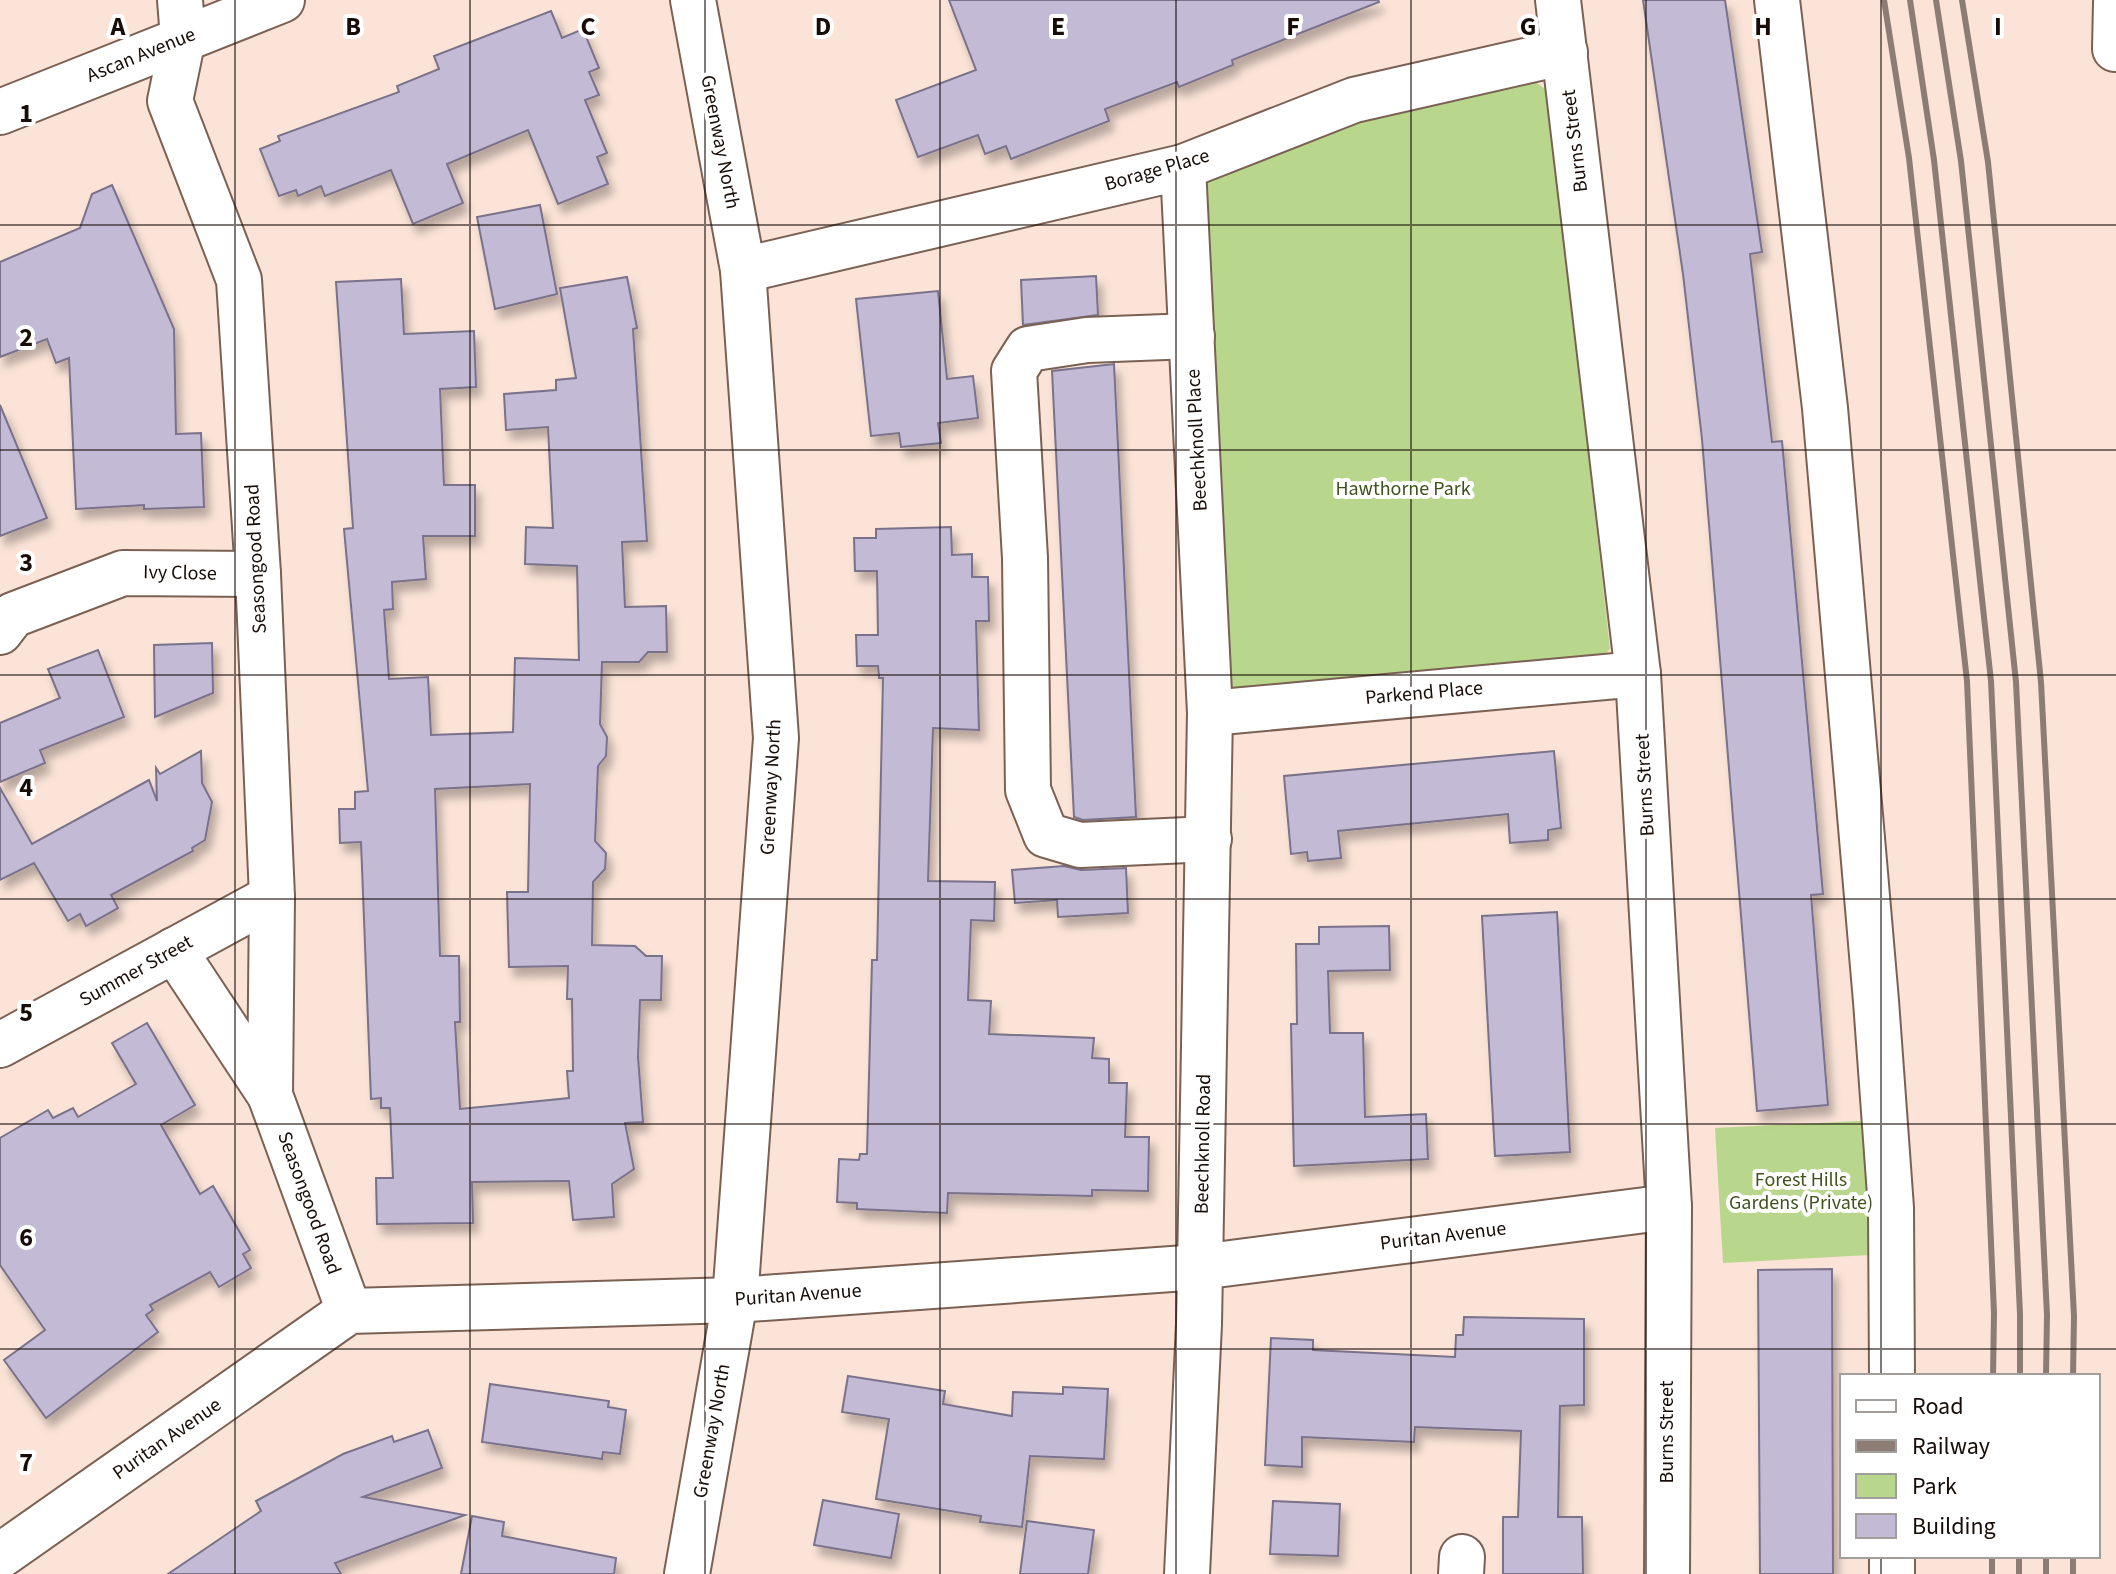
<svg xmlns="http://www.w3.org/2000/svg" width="2116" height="1574" font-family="'Source Sans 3',sans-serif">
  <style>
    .green { fill: #b9d78c }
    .building { fill: #c3bad5; stroke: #7a718a; stroke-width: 2; fill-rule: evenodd; filter: url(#shadow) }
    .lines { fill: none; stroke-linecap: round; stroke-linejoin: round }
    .minor-casing { stroke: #7b6153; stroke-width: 48 }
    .minor { stroke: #fff; stroke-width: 44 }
    .rail { stroke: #8d7c73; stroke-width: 6 }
    .grid { fill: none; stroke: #160d08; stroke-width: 2; stroke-opacity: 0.55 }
    .labels { text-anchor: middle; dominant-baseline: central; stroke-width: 8; stroke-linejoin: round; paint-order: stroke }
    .street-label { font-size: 20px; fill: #160d08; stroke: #fff }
    .park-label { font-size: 20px; fill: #3f521c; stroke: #fff }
    .grid-label { font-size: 26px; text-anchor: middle; font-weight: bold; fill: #160d08; stroke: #fff; stroke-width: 8; stroke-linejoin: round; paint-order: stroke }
  </style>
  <defs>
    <filter id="shadow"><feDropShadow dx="5" dy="9" stdDeviation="4" flood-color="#0004"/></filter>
  </defs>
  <rect width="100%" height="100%" fill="#fbe3d7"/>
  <g class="green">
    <polygon points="1533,80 1548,91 1610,649 1601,659 1234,689 1227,684 1200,177 1294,135"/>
    <polygon points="1880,1120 1888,1254 1723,1263 1715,1128"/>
  </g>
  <g class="building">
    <polygon points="949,0 1378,0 1379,2 1232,60 1233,65 1179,87 1177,82 1105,109 1109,121 1011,159 1006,146 985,154 978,135 918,157 896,100 976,70"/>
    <polygon points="1643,0 1725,0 1762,252 1750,254 1772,442 1782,441 1823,894 1811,895 1828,1105 1757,1111 1702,439 1683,274"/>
    <polygon points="551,11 562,38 583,29 599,68 589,72 599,95 585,100 607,153 597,157 608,184 558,204 528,130 447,164 463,203 413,224 391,170 325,196 321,186 298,196 296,190 279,196 260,149 280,141 278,136 399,92 397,86 439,69 434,56"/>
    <polygon points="112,185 174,329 176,434 201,433 204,507 144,509 144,505 76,509 69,358 56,363 47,339 0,357 0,262 80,228 92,194"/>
    <polygon points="540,205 557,294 495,309 477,217"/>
    <polygon points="1096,276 1098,315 1023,325 1021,280"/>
    <path d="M627,277L637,328L633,329L647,541L622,542L625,607L666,606L667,652H648L639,662H602L600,724L607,737L606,756L598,766L595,841L606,853L605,869L593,882L592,945L635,946L646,956H662L661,1000H640L638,1057L643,1122L625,1123L634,1169L612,1184L614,1217L573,1220L569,1181L472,1182L473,1223L377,1224L376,1178H393L390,1108H381V1098L371,1099L361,842L340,843L339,809H355V792L368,791L344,529L353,528L336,282L401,279L404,334L474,331L476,387L440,389L444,485H475V536H423L426,579L392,582L393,609L384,610L389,679L428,677L431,735L513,732L515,658L579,660L577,566L525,564L526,527L553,528L548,427L506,430L504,394L556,390V380L576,378L560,288ZM530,784L528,892H507L509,967L568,966L567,999H572L573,1071H567L569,1098L460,1109L455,1022H460L459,956H440L435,789Z"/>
    <polygon points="938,291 947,379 973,376 978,418 938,423 941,443 901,447 899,433 871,436 856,299"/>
    <polygon points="1114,364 1136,817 1083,820 1074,817 1052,371"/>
    <polygon points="0,405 47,518 0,536"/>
    <polygon points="951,527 952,555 972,554 972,577 988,577 989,621 976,621 979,730 933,728 928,881 995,882 994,921 971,920 968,1000 991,1001 989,1034 1094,1038 1092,1058 1109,1059 1109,1083 1127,1083 1125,1137 1149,1137 1148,1191 1092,1190 1092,1196 948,1193 947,1213 857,1209 857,1203 837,1202 839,1159 859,1160 860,1154 867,1154 872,960 877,960 883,678 879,678 878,666 857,666 856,635 878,635 877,571 855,571 854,538 876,538 876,529"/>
    <polygon points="212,643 213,693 155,717 154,645"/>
    <polygon points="98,650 124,717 40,750 45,763 0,782 0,723 60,698 48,669"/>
    <polygon points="201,751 202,783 212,802 205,840 192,848 193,851 111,895 118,908 86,926 80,914 68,921 34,863 0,880 0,788 32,844 149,780 157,801 156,768 160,774"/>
    <polygon points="1554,751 1561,828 1548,830 1548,840 1510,843 1508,814 1338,831 1341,858 1308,861 1307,852 1291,854 1284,776"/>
    <polygon points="1064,866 1081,870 1126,868 1128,913 1058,917 1057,900 1015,903 1012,870"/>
    <polygon points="1557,912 1570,1152 1495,1156 1482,916"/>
    <polygon points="1389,926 1390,970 1328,971 1330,1033 1363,1033 1365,1117 1426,1114 1428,1159 1294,1166 1291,1024 1297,1024 1296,944 1319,944 1319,927"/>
    <polygon points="147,1023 195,1105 161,1125 200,1194 213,1186 250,1250 243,1254 251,1268 219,1287 210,1272 150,1305 153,1310 146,1315 158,1332 46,1418 4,1360 45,1330 0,1265 0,1138 48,1110 53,1118 73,1108 78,1117 136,1084 112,1043"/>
    <polygon points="1832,1269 1833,1574 1760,1574 1758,1270"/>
    <polygon points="1464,1317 1584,1319 1584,1405 1560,1406 1558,1517 1582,1517 1583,1574 1503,1574 1503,1517 1518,1517 1521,1431 1415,1427 1414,1442 1302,1437 1302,1467 1265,1465 1271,1338 1313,1340 1313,1350 1455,1357 1456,1335 1463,1335"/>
    <polygon points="848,1376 945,1391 943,1404 1012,1416 1013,1392 1063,1394 1063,1387 1108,1389 1104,1459 1030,1456 1022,1527 980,1522 981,1516 876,1499 889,1419 842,1412"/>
    <polygon points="490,1384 609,1401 608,1407 626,1410 620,1454 603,1452 602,1459 482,1442"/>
    <polygon points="428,1430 442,1468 363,1497 465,1515 335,1563 341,1574 168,1574 261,1511 256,1501 343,1454 392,1436 394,1442"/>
    <polygon points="823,1500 899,1514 891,1558 814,1545"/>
    <polygon points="1273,1501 1340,1504 1338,1556 1270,1554"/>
    <polygon points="472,1516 504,1522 502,1536 616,1558 614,1574 461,1574"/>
    <polygon points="1027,1521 1094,1530 1088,1574 1020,1574"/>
  </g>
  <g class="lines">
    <g class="minor-casing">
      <g id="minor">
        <polyline points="180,0 183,38 170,101 239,280 258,574 272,897 270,1095 349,1311"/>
        <polyline points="1558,0 1638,674 1669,1207 1667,1574"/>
        <polyline points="1777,0 1825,408 1876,1001 1891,1208 1892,1376"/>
        <polyline points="2115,49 2116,3"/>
        <polyline points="0,112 282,0"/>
        <polyline points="1183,167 1210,713 1199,1324 1187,1574"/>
        <polyline points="743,270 1183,167 1354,100 1565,52"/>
        <polyline points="1192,336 1087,340 1028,349 1014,371 1025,558 1028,790 1046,835 1080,845 1209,839"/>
        <polyline points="0,632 13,615 123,573 258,574"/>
        <polyline points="1210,713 1638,674"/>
        <polyline points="174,950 270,1095"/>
        <polyline points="0,1045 272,897"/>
        <polyline points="0,1556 349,1311 735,1300 1200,1267 1669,1207"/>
        <polyline points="1892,1556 1892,1574"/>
        <polyline points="687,1574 735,1300 776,738 743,270 693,0"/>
        <polyline points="1461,1574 1462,1557"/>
      </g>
    </g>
    <use href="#minor" class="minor"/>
    <g class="rail">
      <polyline points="1884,0 1909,158 1967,681 1994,1313 1993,1376"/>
      <polyline points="1910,0 1934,160 1991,681 2020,1314 2020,1376"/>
      <polyline points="1936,0 1961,161 2016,682 2047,1315 2046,1376"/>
      <polyline points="1962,0 1988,162 2041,682 2074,1316 2073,1376"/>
      <polyline points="1992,1574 1992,1556"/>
      <polyline points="2019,1574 2019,1556"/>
      <polyline points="2046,1574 2046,1556"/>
      <polyline points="2073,1574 2073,1556"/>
    </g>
  </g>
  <path class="grid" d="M235,0V1574M470,0V1574M705,0V1574M940,0V1574M1176,0V1574M1411,0V1574M1646,0V1574M1881,0V1376M0,225H2116M0,450H2116M0,675H2116M0,899H2116M0,1124H2116M0,1349H2116M1881,1556V1574"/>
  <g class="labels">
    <g class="street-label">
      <text transform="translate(141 55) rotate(-22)">Ascan Avenue</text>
      <text transform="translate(1575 141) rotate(-97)">Burns Street</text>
      <text transform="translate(720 142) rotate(79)">Greenway North</text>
      <text transform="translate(1157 170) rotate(-16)">Borage Place</text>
      <text transform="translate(1197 440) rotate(-93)">Beechknoll Place</text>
      <text transform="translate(256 559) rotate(-93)">Seasongood Road</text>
      <text transform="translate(180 573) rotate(1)">Ivy Close</text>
      <text transform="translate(1424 693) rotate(-5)">Parkend Place</text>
      <text transform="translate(1645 785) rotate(-93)">Burns Street</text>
      <text transform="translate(771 787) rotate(-87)">Greenway North</text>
      <text transform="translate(136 971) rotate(-29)">Summer Street</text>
      <text transform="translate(1203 1144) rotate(-89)">Beechknoll Road</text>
      <text transform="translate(309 1203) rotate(70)">Seasongood Road</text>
      <text transform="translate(1443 1236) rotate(-7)">Puritan Avenue</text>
      <text transform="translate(798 1295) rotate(-4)">Puritan Avenue</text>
      <text transform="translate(712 1431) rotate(-80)">Greenway North</text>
      <text transform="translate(1667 1432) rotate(-90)">Burns Street</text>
      <text transform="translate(167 1439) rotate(-35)">Puritan Avenue</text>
    </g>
    <g class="park-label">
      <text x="1403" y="489">Hawthorne Park</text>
      <text x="1801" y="1180">Forest Hills<tspan x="1801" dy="23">Gardens (Private)</tspan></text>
    </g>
  </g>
  <g class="grid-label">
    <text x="118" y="35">A</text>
    <text x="353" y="35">B</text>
    <text x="588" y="35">C</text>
    <text x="823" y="35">D</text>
    <text x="1058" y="35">E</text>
    <text x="1293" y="35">F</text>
    <text x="1528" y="35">G</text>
    <text x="1763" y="35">H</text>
    <text x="1998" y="35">I</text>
    <text x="26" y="122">1</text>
    <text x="26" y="346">2</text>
    <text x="26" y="571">3</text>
    <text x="26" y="796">4</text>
    <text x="26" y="1021">5</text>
    <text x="26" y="1246">6</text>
    <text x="26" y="1471">7</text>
  </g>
  <rect x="1840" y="1374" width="260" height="184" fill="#ffffff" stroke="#a29e9c" stroke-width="2"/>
  <rect x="1856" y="1400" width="40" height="12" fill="#ffffff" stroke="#a29e9c" stroke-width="2"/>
  <text x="1912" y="1414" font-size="24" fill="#160d08">Road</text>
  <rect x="1856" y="1440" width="40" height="12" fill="#8d7c73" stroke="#a29e9c" stroke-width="2"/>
  <text x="1912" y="1454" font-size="24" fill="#160d08">Railway</text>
  <rect x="1856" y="1474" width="40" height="24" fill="#b9d78c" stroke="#a29e9c" stroke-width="2"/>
  <text x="1912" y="1494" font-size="24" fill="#160d08">Park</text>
  <rect x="1856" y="1514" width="40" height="24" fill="#c3bad5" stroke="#a29e9c" stroke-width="2"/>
  <text x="1912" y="1534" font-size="24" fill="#160d08">Building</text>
</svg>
